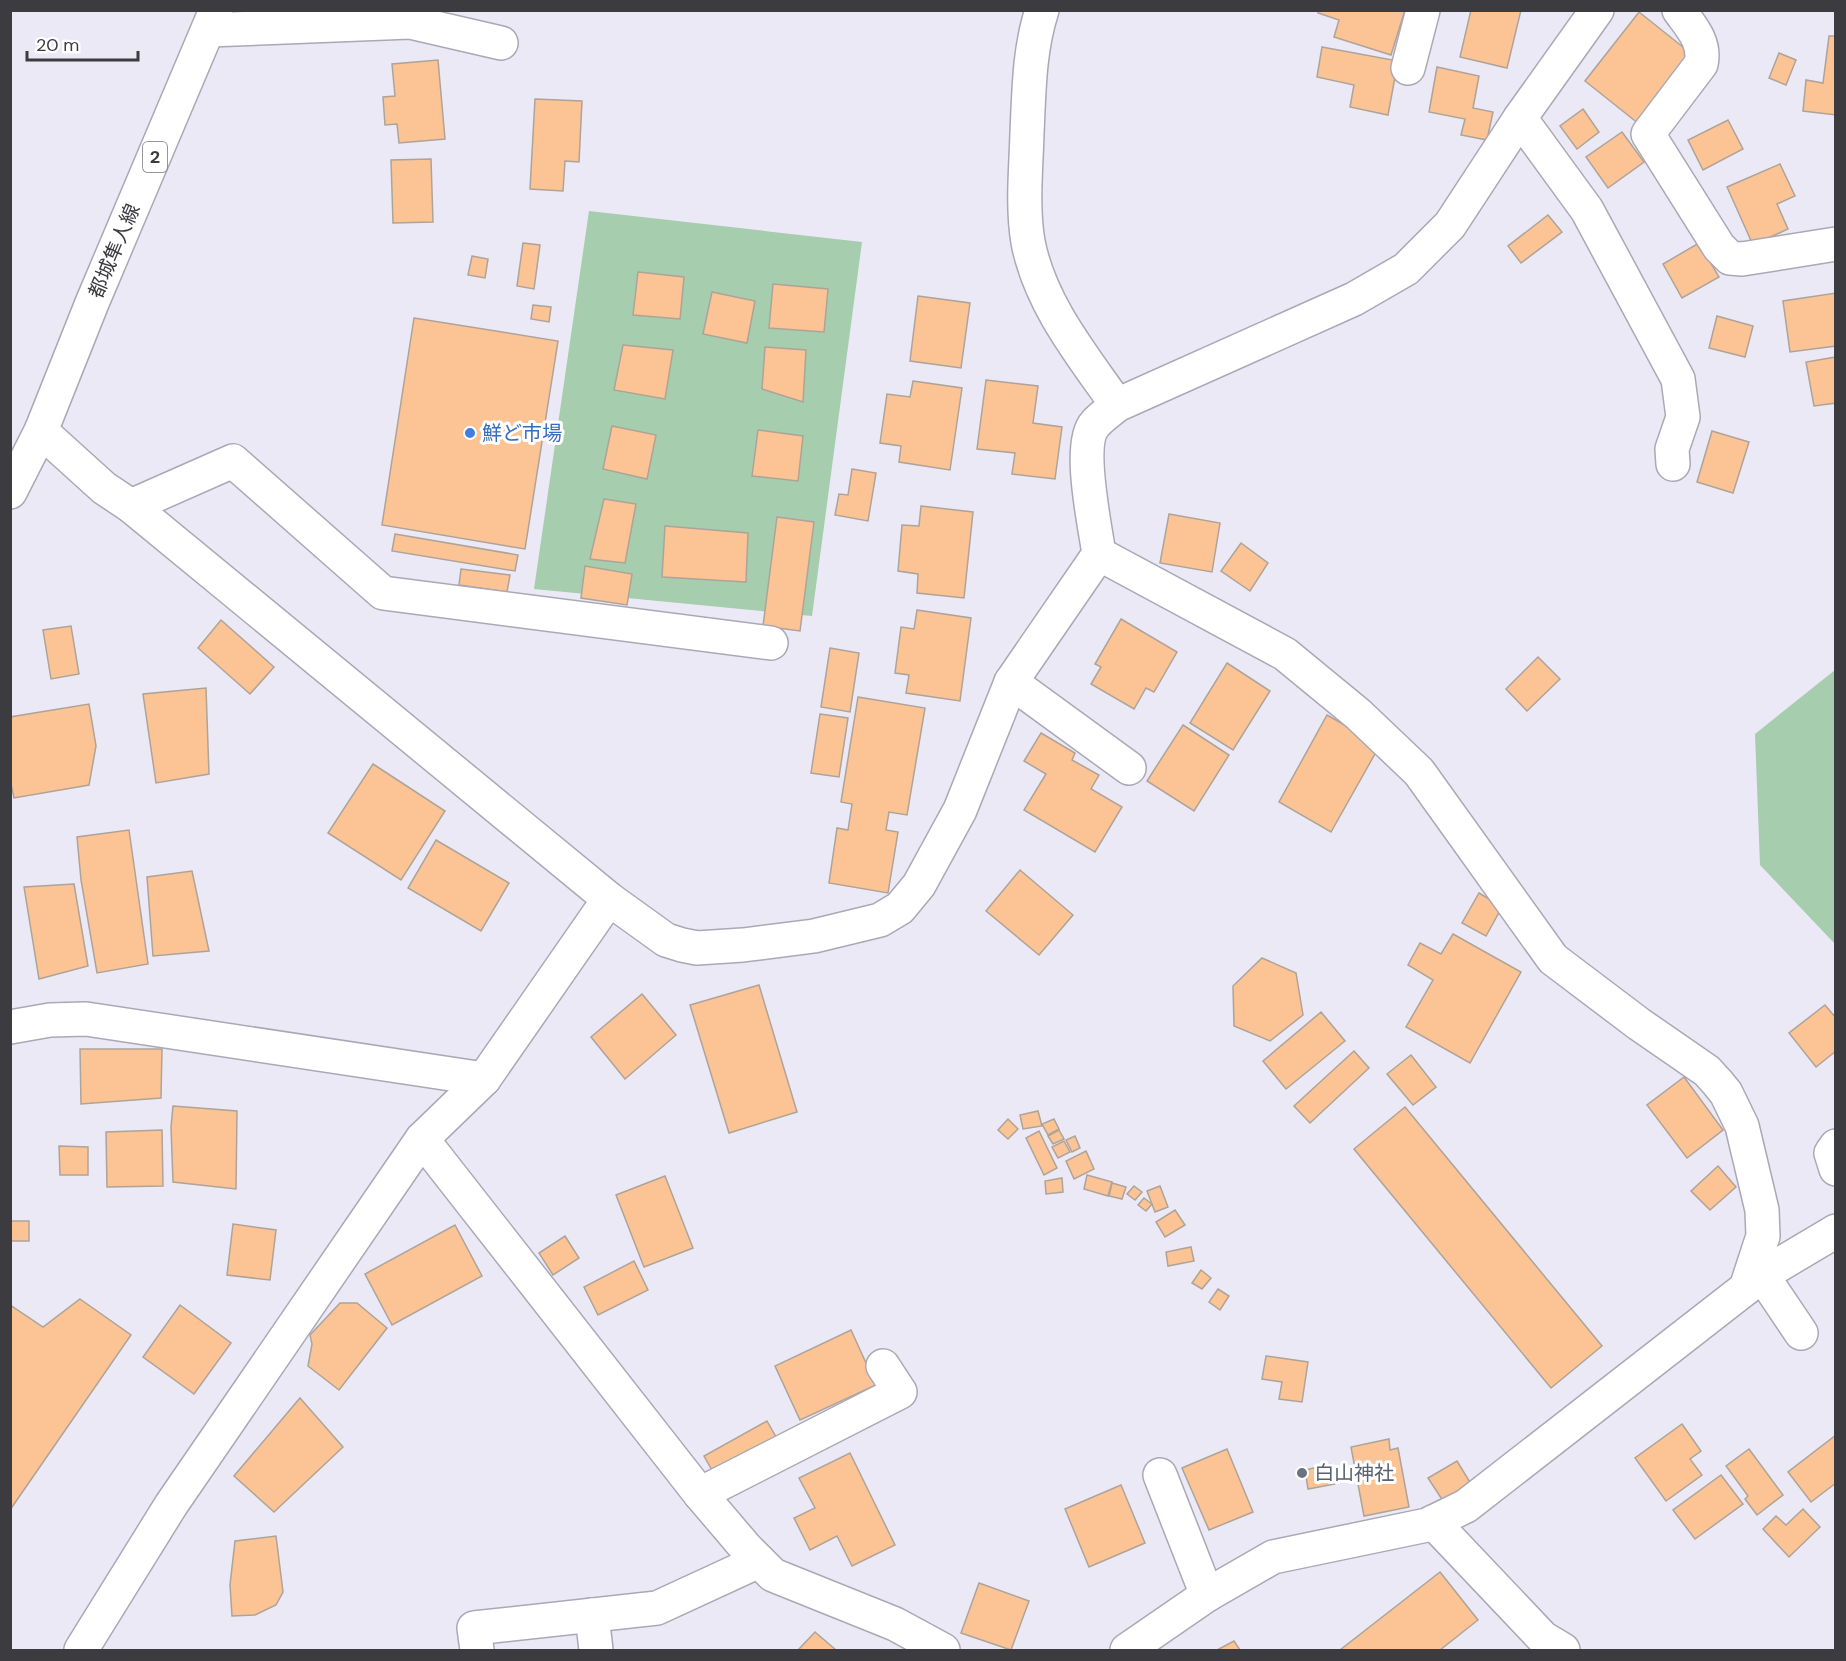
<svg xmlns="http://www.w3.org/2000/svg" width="1846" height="1661" font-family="'DM Sans','Noto Sans JP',sans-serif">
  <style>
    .green { fill: #a5cdae }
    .building { fill: #fcc494; stroke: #aea399; stroke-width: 1.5 }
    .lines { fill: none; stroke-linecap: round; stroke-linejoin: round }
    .street-casing { stroke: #aba8b5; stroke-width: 36 }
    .primary-casing { stroke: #aba8b5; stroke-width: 36 }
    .street { stroke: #fff; stroke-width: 33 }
    .primary { stroke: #fff; stroke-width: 33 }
    .shop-dot { fill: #3f7fe0; stroke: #fff; stroke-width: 2 }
    .worship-dot { fill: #6b7280; stroke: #fff; stroke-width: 2 }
    .labels { text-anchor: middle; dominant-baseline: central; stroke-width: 6; stroke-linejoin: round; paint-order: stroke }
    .shield { fill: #fff; stroke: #767679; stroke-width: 1.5 }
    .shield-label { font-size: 18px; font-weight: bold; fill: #3c3b40 }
    .street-label { font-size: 20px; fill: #3c3b40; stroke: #fff }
    .shop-label { font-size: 20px; fill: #366cbe; stroke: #fff; text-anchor: start }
    .worship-label { font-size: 20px; fill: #5b616d; stroke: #fff; text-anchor: start }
  </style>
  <rect width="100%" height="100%" fill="#ece9f7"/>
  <g class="green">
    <polygon points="589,211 862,242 812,616 534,589"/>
    <polygon points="1835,670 1835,944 1760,865 1755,734"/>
  </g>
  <g class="building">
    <polygon points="1318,10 1405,10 1391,55 1334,37 1339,20 1318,13"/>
    <polygon points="1471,10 1521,10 1507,68 1460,57"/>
    <polygon points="1639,12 1693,55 1639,124 1585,81"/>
    <polygon points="1829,36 1836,36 1836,115 1803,111 1806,80 1823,83"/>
    <polygon points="1322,47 1398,61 1388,115 1350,107 1354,85 1317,77"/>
    <polygon points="1779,53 1796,60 1786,85 1769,78"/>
    <polygon points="438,60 445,139 399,143 397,124 385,125 383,97 395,96 392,64"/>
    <polygon points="1437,67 1479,76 1473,108 1493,112 1487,140 1461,135 1465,119 1429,112"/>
    <polygon points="535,99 582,101 579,162 565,161 563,191 530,189"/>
    <polygon points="1583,109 1599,132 1577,149 1560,126"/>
    <polygon points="1728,120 1743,149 1703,170 1688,140"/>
    <polygon points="1622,132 1644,162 1608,188 1586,157"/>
    <polygon points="431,159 433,222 393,223 391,160"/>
    <polygon points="1780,164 1795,196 1777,204 1788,229 1753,245 1727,187"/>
    <polygon points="1548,215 1562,232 1521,263 1508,246"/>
    <polygon points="523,243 540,245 534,289 517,286"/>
    <polygon points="1699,243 1719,277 1682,298 1663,264"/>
    <polygon points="472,256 488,259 485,278 468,275"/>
    <polygon points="638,272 684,277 680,319 633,315"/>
    <polygon points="773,284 828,289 824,332 769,328"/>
    <polygon points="712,292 755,301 747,343 703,334"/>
    <polygon points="1836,293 1836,346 1790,352 1783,301"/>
    <polygon points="918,296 970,303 961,368 910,361"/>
    <polygon points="533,305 551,307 549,322 531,319"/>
    <polygon points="1717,316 1753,326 1745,357 1709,348"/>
    <polygon points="414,318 558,341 525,549 382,525"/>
    <polygon points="623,345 673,350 665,399 614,390"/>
    <polygon points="765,347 806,350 803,402 762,389"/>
    <polygon points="1836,357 1836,403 1814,406 1806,362"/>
    <polygon points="986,380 1038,386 1033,423 1062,427 1055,479 1012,474 1015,453 977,449"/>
    <polygon points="913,381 962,388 950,470 899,462 901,446 880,443 887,394 910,397"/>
    <polygon points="612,426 656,435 647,479 603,469"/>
    <polygon points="758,430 803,436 798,481 752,476"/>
    <polygon points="1712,431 1749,442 1733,493 1697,482"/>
    <polygon points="852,469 876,473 868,521 835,515 839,494 848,495"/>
    <polygon points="604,499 636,504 625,563 590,559"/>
    <polygon points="921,506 973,512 964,598 917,593 918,574 898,571 902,525 919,526"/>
    <polygon points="1169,514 1220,523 1212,572 1160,563"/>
    <polygon points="777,517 814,522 800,631 763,626"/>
    <polygon points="665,526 748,533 746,582 662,577"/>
    <polygon points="395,534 518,555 515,571 392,551"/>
    <polygon points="1241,543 1268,563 1250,591 1221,571"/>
    <polygon points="585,566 632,574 627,605 581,598"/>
    <polygon points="461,569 510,575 507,592 459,585"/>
    <polygon points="917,610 971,618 960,701 906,693 909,675 895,673 901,627 914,629"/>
    <polygon points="1121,619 1177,652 1154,692 1146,688 1134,709 1091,684 1101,667 1095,664"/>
    <polygon points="221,620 274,667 250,694 198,648"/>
    <polygon points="71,626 79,674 51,679 43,630"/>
    <polygon points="830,648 859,653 850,712 821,707"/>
    <polygon points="1538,657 1560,679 1527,711 1506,689"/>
    <polygon points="1227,663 1270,691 1233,750 1190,723"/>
    <polygon points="206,688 209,774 156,783 143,694"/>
    <polygon points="858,697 925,708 907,815 889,812 886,830 898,832 888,893 829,883 837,828 848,830 852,804 841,802"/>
    <polygon points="89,704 96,746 89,785 14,798 10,779 10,717"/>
    <polygon points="820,714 848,718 839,777 811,773"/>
    <polygon points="1327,715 1380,745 1331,832 1279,802"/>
    <polygon points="1183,725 1229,755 1194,811 1147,781"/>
    <polygon points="1041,733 1075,753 1072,760 1099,775 1091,789 1122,807 1095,852 1024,810 1046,774 1024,761"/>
    <polygon points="373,764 445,811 401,880 328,833"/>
    <polygon points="129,830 148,964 97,973 81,880 77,837"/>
    <polygon points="436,840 509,883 481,931 408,888"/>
    <polygon points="1020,870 1073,915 1039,955 986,911"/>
    <polygon points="192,871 209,951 153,956 147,877"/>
    <polygon points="74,884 88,966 39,979 24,887"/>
    <polygon points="1479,893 1502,907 1486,936 1462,923"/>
    <polygon points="1453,934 1521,972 1470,1063 1406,1027 1433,980 1408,965 1420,943 1441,954"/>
    <polygon points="1262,958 1296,973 1303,1015 1270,1041 1234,1026 1233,986"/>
    <polygon points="759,985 797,1112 729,1133 690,1005"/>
    <polygon points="642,994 676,1035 625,1079 591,1037"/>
    <polygon points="1825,1005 1836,1018 1836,1051 1816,1067 1789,1033"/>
    <polygon points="1321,1012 1345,1041 1286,1089 1263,1061"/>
    <polygon points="80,1049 162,1049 161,1098 81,1104"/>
    <polygon points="1354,1051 1369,1068 1310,1123 1294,1106"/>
    <polygon points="1411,1055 1436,1087 1413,1105 1387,1074"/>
    <polygon points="1684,1077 1723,1130 1687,1158 1647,1105"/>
    <polygon points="173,1106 237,1111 236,1189 173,1182 171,1127"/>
    <polygon points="1405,1107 1602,1346 1551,1388 1354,1149"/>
    <polygon points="1038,1111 1042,1126 1023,1129 1020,1115"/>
    <polygon points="1008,1119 1018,1129 1008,1139 998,1130"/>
    <polygon points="1054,1119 1059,1129 1048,1135 1042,1124"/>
    <polygon points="162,1130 163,1186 107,1187 106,1132"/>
    <polygon points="1059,1130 1064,1139 1053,1144 1048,1136"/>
    <polygon points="1039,1131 1057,1168 1044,1175 1026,1138"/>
    <polygon points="1075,1136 1080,1148 1072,1152 1066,1140"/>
    <polygon points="1064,1141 1070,1152 1058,1158 1052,1147"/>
    <polygon points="59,1146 88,1147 88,1175 60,1175"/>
    <polygon points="1086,1151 1094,1169 1074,1179 1066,1161"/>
    <polygon points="1718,1166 1736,1187 1710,1210 1691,1191"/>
    <polygon points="1087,1175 1112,1182 1108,1196 1084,1189"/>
    <polygon points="665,1176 693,1248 644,1267 616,1195"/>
    <polygon points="1062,1178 1063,1192 1046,1194 1045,1181"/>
    <polygon points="1112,1183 1126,1187 1122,1199 1109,1196"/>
    <polygon points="1134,1186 1142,1192 1135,1200 1127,1194"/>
    <polygon points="1160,1186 1168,1207 1155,1212 1147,1191"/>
    <polygon points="1144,1198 1152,1204 1146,1211 1138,1205"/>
    <polygon points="1175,1210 1185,1225 1165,1237 1156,1222"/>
    <polygon points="10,1221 29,1221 29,1241 11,1241 11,1273"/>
    <polygon points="233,1224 276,1230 270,1280 227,1275"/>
    <polygon points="455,1225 482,1276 392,1325 365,1274"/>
    <polygon points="565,1236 579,1258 553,1275 539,1253"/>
    <polygon points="1191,1247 1194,1261 1168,1266 1166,1252"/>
    <polygon points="634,1261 648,1290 598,1315 584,1287"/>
    <polygon points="1201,1270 1211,1278 1202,1289 1192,1283"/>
    <polygon points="1218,1289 1229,1296 1220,1310 1209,1302"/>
    <polygon points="80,1299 131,1335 10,1510 10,1305 43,1327"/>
    <polygon points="340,1303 357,1303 387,1328 339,1390 308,1366 312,1344 310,1335"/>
    <polygon points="180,1305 231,1343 194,1394 143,1357"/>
    <polygon points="851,1330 876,1385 800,1420 775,1366"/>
    <polygon points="1266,1356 1308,1362 1302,1402 1279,1399 1282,1382 1262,1379"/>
    <polygon points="300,1398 343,1447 274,1512 234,1476"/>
    <polygon points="767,1421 780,1444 717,1479 704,1456"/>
    <polygon points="1682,1424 1701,1451 1690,1459 1702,1475 1666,1501 1635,1458"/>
    <polygon points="1836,1435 1836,1483 1811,1502 1788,1472"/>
    <polygon points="1389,1439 1390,1450 1398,1448 1409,1507 1364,1516 1351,1447"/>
    <polygon points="1227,1449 1253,1512 1209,1530 1182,1468"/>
    <polygon points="1749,1449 1783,1495 1757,1515 1745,1499 1748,1496 1726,1466"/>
    <polygon points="850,1453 895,1545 852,1566 837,1536 810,1550 794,1518 815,1508 799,1478"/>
    <polygon points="1457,1461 1471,1484 1443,1501 1428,1478"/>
    <polygon points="1331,1464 1335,1484 1308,1489 1305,1470"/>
    <polygon points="1721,1475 1743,1504 1695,1539 1673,1510"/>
    <polygon points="1121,1485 1145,1543 1089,1567 1065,1509"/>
    <polygon points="1803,1509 1820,1527 1789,1557 1763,1529 1776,1516 1786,1525"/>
    <polygon points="276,1536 283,1592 276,1605 255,1615 232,1616 230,1585 235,1541"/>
    <polygon points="1440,1572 1478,1620 1440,1650 1340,1650"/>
    <polygon points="979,1583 1029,1601 1011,1650 961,1633"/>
    <polygon points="815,1632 836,1650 798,1650"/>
    <polygon points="1234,1641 1240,1650 1217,1650"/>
  </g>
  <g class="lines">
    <g class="street-casing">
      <g id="street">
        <path d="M1042,10C1029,50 1029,91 1027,133C1026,169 1022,206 1028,242C1040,304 1082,355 1117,405"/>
        <path d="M1679,10C1691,27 1706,42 1701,64L1648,134L1719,247L1730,258L1742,259L1836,244"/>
        <polyline points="209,30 410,22 501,43"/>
        <polyline points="1408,68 1423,10"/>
        <polyline points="1520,118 1587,210 1678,379 1683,417 1672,449 1673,464"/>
        <path d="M41,431L104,488L131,506L609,899L666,940L682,945L697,948L743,945L814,936L880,920L900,908L919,885L960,810L1011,682L1099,554C1095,526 1077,444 1095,424C1101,417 1110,411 1117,405L1354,299L1406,269L1450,225L1520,118L1597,10"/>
        <polyline points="131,506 233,461 383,593 771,643"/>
        <polyline points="1099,554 1285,654 1358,714 1419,772 1553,959 1639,1024 1707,1071 1717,1082 1726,1093 1742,1126 1762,1210 1763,1236 1746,1288 1466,1506 1427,1525 1273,1557 1207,1595 1127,1650"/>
        <polyline points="1011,682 1129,768"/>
        <polyline points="10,1027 50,1020 86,1019 484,1079"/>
        <polyline points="422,1139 700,1494 746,1548 773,1575 895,1624 943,1650"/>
        <polyline points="1836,1146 1831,1153 1836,1169"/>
        <polyline points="1762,1275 1801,1333"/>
        <polyline points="1746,1288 1762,1275 1836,1231"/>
        <polyline points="1160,1475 1207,1595"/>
        <polyline points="700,1494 900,1392 883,1366"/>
        <polyline points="1433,1522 1543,1638 1563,1650"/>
        <polyline points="592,1615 596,1650"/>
        <polyline points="81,1650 171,1505 422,1139 484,1079 609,899"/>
        <polyline points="477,1650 474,1628 657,1608 759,1561"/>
      </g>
    </g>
    <g class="primary-casing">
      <polyline id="primary" points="10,492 41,431 92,303 216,10"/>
    </g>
    <use href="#street" class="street"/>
    <use href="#primary" class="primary"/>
  </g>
  <circle class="shop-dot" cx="470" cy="433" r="6"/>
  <circle class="worship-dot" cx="1302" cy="1473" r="6"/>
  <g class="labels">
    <rect class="shield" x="143" y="142" width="24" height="30" rx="4.5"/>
    <g class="shield-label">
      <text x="155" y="157">2</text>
    </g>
    <g class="street-label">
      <text transform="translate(114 251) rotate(-67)">都城隼人線</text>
    </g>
    <g class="shop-label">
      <text x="482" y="433">鮮ど市場</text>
    </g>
    <g class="worship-label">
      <text x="1314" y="1473">白山神社</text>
    </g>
  </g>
  <rect width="1846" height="1661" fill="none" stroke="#3c3b40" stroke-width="24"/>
  <path d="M27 51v9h111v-9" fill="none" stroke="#3c3b40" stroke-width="3"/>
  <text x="36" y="51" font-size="18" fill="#3c3b40" stroke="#ffffff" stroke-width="4.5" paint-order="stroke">20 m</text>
</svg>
